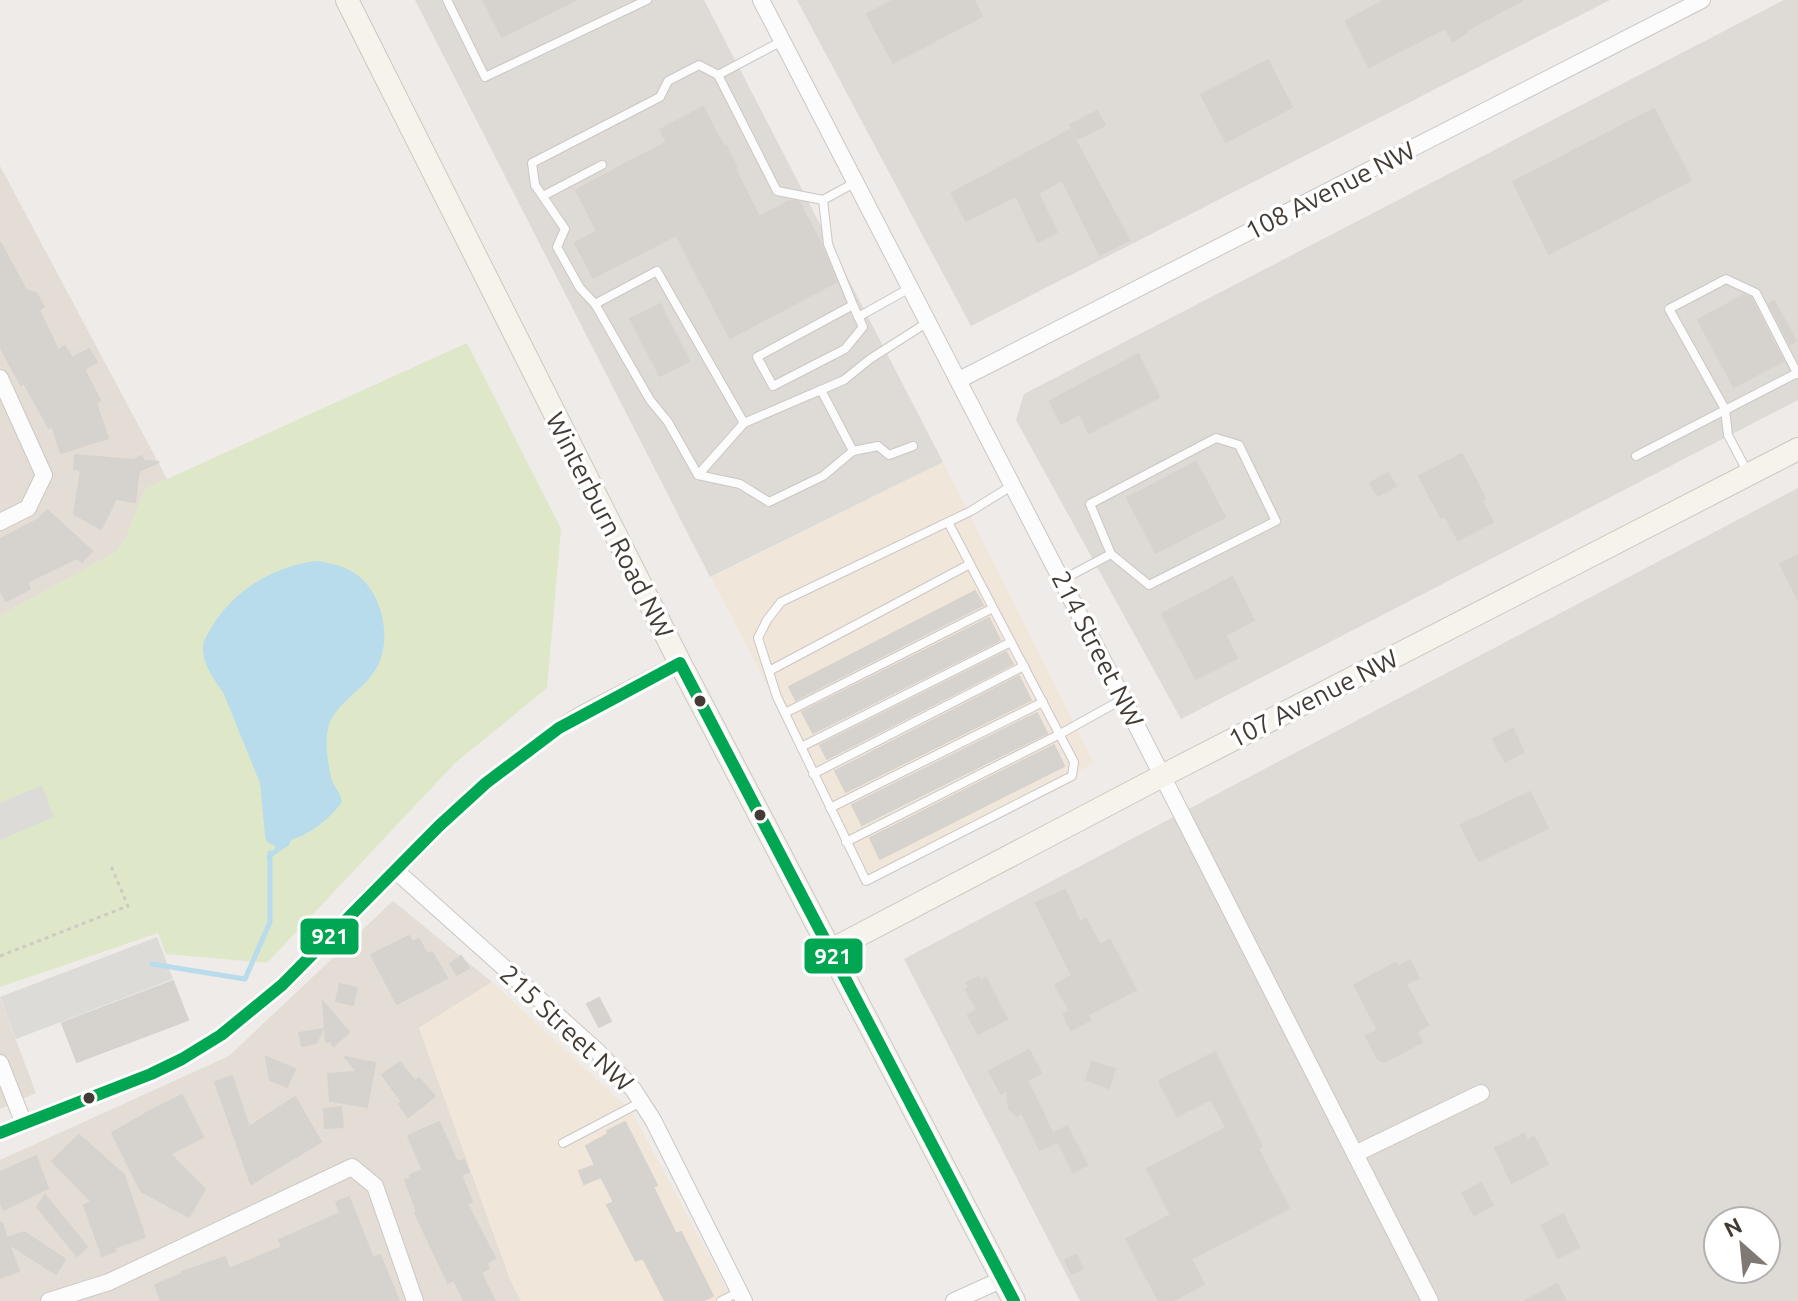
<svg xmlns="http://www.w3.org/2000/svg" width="1798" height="1301" font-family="Ubuntu,sans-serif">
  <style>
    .residential { fill: #e3ddd5 }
    .commercial { fill: #f1e6da }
    .industrial { fill: #dedad6; fill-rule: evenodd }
    .green { fill: #dee8c8 }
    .parking { fill: #dddbd8 }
    .water { fill: #b8dcec }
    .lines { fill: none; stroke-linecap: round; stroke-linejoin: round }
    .stream { stroke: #b8dcec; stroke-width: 5 }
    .building { fill: #d6d3cf; stroke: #d6d2ce; stroke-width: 2 }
    .lane-casing { stroke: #cbc7c4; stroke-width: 10 }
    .street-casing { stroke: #cbc7c4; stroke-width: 18 }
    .secondary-casing { stroke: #cdc8bf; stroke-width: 24 }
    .path { stroke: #cdcac6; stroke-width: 3; stroke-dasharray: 4 4; stroke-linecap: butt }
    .lane { stroke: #fcfcfc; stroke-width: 8 }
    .street { stroke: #fcfcfc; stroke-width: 16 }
    .secondary { stroke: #f6f3ed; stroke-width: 22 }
    .bus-1-casing { stroke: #fff; stroke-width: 18 }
    .bus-1 { stroke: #00a651; stroke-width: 12 }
    .bus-dot { fill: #443c34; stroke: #fff; stroke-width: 3 }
    .labels { text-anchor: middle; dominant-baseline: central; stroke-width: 7; stroke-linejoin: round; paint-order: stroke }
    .street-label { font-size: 26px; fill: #443c34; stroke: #fff }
    .line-badge { stroke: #fff; stroke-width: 3 }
    .badge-label { font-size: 22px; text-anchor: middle; font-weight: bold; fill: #fff }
  </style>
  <rect width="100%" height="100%" fill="#eeebe8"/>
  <g class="residential">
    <polygon points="0,166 167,479 145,489 127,536 116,552 0,616"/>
    <polygon points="393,901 492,982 419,1028 510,1279 521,1301 0,1301 0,1160 229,1056"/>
    <polygon points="0,998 36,1093 0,1109"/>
  </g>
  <g class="commercial">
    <polygon points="943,462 1094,763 867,878 711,577"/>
    <polygon points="492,982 632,1112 733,1301 521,1301 510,1279 419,1028"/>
  </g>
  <g class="industrial">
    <polygon points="415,0 704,0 943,462 710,577"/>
    <polygon points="797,0 1610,0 971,326"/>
    <polygon points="1784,0 1798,0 1798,400 1181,719 1016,420 1024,394"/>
    <path d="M1798,488V1301H1080L904,959ZM1718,1221H1766V1269H1718Z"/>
  </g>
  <polygon class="green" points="467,343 561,529 547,688 455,763 267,963 166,954 158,933 0,987 0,616 116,552 127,536 145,489"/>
  <g class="parking">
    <polygon points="42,785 54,817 0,840 0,803"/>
    <polygon points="157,937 173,979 16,1039 0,997"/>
  </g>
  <path class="water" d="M316,561C332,563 349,567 361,578C384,599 392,642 376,669C364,690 337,702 329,725C324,738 328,767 332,780C335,789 341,793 342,802C330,819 310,834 291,840L289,845L266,861L268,851L274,850L275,846L267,842L265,835L260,783L223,692C214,680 202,663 203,647C203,641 207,635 210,630C231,592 273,566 316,561Z"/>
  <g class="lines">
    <polyline class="stream" points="152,964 245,979 270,922 270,858"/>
  </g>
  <g class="building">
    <polygon points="483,0 576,0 502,37"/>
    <polygon points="894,0 974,0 982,16 893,63 867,14"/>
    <polygon points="1385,0 1523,0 1466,30 1467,32 1453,41 1445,28 1369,67 1346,21"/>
    <polygon points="1268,60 1292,107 1226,142 1201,95"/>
    <polygon points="703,107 724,147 726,146 737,168 735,169 759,217 789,201 799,202 821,244 836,282 730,338 676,235 593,278 575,243 597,231 576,190 667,142 660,130"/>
    <polygon points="1654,109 1691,180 1549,254 1513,182"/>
    <polygon points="1097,111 1105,125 1078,139 1070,125"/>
    <polygon points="1070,130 1129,240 1100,255 1062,180 1038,193 1057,232 1038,242 1016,196 966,221 952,193"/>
    <polygon points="0,242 26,290 36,293 44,307 39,310 58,350 65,346 72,358 89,349 97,362 84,369 100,400 96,403 108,438 61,453 52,426 49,428 24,383 21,385 7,360 0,346"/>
    <polygon points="1744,295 1751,298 1783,361 1734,387 1698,320"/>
    <polygon points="1774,301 1796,341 1790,344 1769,304"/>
    <polygon points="660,304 689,361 660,376 630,319"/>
    <polygon points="1138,354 1159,397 1089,433 1080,414 1061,424 1050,401"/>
    <polygon points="1462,454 1485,498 1481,500 1493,522 1458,540 1445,516 1441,518 1419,476"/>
    <polygon points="75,455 133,460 142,456 144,461 159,462 139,471 135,502 116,499 101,529 74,514 81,470 74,469"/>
    <polygon points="1196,462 1225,517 1156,553 1127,498"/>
    <polygon points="1388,473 1396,486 1378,496 1370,483"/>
    <polygon points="47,510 92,551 82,562 77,558 27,582 30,589 6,601 0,590 0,539 39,519"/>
    <polygon points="1798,555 1798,599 1780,564"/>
    <polygon points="1232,577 1254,620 1225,635 1237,658 1196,679 1162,614"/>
    <polygon points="975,591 983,605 796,700 789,687"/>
    <polygon points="989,618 1000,640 813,733 802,712"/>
    <polygon points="1006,652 1013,664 827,759 820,745"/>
    <polygon points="1019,676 1031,700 846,792 835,771"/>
    <polygon points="1037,713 1047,733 862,825 852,805"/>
    <polygon points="1513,729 1524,752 1505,762 1493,739"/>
    <polygon points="1054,745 1064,766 880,859 870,838"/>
    <polygon points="1530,792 1548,828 1479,861 1461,825"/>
    <polygon points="1065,890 1080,922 1086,919 1100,945 1110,940 1136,990 1087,1015 1090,1020 1071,1030 1063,1014 1070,1011 1055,985 1072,975 1036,903"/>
    <polygon points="409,936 413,942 419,939 427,954 432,952 447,978 397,1004 371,955"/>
    <polygon points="461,956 469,968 457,975 450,964"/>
    <polygon points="1410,960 1419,978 1406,984 1428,1025 1416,1032 1422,1042 1384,1062 1378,1059 1366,1036 1378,1030 1354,985 1396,963 1397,967"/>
    <polygon points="979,977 981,981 986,978 1007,1019 978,1034 968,1015 977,1010 966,989 969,987 966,983"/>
    <polygon points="173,981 188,1020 77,1062 62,1023"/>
    <polygon points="340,984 357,988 353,1005 336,1001"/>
    <polygon points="599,998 611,1021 599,1027 587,1004"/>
    <polygon points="323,1002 349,1032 334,1046 330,1041 326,1042"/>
    <polygon points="323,1029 316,1043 302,1046 299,1033"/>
    <polygon points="1029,1050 1041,1073 1027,1080 1057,1142 1040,1150 1022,1113 1017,1116 1009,1109 1007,1090 1001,1094 989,1071"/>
    <polygon points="1215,1052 1262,1147 1258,1149 1289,1208 1191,1259 1204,1284 1172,1301 1159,1301 1126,1239 1171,1215 1147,1169 1226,1128 1211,1099 1177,1116 1159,1081"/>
    <polygon points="266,1057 295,1069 287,1087 270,1080"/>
    <polygon points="345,1057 375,1063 367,1107 330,1101 328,1074 357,1072"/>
    <polygon points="400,1062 415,1081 419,1078 435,1096 408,1117 399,1104 402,1102 382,1075"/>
    <polygon points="1092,1062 1115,1069 1109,1088 1086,1080"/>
    <polygon points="232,1076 249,1127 295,1097 321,1142 251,1184 215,1082"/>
    <polygon points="182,1095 203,1137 170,1154 205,1189 189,1217 141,1191 112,1133 152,1110"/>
    <polygon points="341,1107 343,1127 325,1128 324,1109"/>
    <polygon points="439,1122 457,1162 464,1160 469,1172 461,1175 472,1202 467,1204 495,1258 486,1263 489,1268 481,1273 495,1301 464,1301 454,1280 448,1283 415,1213 417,1212 405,1180 411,1178 410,1175 423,1170 408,1136"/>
    <polygon points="625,1122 657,1185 653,1187 676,1234 681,1232 713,1296 702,1301 665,1301 643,1258 636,1261 607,1205 614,1202 601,1177 584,1184 579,1171 595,1165 586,1146 608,1134 607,1131"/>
    <polygon points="1067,1126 1087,1165 1073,1172 1054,1133"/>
    <polygon points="1524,1134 1527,1141 1534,1137 1548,1164 1512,1183 1495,1148"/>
    <polygon points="79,1135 124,1175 145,1237 114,1248 116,1251 102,1256 84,1205 92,1202 52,1161"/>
    <polygon points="36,1156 48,1188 4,1210 0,1201 0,1172"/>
    <polygon points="1481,1183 1493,1205 1474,1215 1462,1193"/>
    <polygon points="45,1195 87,1247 77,1256 37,1207"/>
    <polygon points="349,1197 373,1258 380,1255 399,1301 161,1301 155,1285 182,1274 182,1272 225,1257 229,1269 282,1247 279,1240 340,1213 336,1202"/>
    <polygon points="1563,1214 1579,1247 1558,1258 1542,1225"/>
    <polygon points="0,1223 2,1223 7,1238 24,1232 65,1259 56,1274 9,1244 19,1271 0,1278"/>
    <polygon points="1076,1255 1083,1268 1072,1274 1065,1260"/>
    <polygon points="1557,1284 1566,1301 1525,1301"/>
  </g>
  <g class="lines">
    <g class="lane-casing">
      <g id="lane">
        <polyline points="447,0 485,77 647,0"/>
        <polyline points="782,41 718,75 777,191 823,200 828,244 853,305 757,357 773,386 845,349 863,327 853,305"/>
        <polyline points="718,75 699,65 668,81 660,97 532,163 535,185 565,229 557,247 580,288 595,304 650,400 668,422 698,475 740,484 769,502 823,476 853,451 878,446 889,455 913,446"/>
        <polyline points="543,196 602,165"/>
        <polyline points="823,200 856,182"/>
        <polyline points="595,304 657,271 744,423 698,475"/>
        <polyline points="858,317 910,288"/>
        <polyline points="821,390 853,451"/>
        <polyline points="744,423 844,380 870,359 928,322"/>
        <polyline points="1636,456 1797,373 1798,374"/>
        <polyline points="1748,473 1728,435 1725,409 1669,309 1726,279 1756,293 1797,373"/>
        <polyline points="948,522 1074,762 1072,776 866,881 777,697 758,638 767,620 781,602 971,511 1013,485"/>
        <polyline points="1062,580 1111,554 1090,504 1216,438 1239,445 1276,521 1149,585 1111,554"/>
        <polyline points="769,671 970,564"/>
        <polyline points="785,713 993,608"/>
        <polyline points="801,747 1011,642"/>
        <polyline points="813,774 1024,666"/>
        <polyline points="830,808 1043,702"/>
        <polyline points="846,842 1060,734 1123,699"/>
        <polyline points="563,1143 643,1101"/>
        <polyline points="721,1301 739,1292"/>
      </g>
    </g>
    <g class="street-casing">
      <g id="street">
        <polyline points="761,0 1123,699 1430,1301"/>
        <polyline points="0,378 44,475 28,508 0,522"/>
        <polyline points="959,380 1702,0"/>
        <polyline points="395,870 597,1051 633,1089 653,1120 744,1301"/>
        <polyline points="0,1063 24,1124"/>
        <polyline points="0,1133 151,1074 182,1059 221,1035 282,985 439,826 486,783 559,728 584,713 680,663"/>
        <polyline points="1355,1154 1481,1093"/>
        <polyline points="49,1301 109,1282 352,1167 375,1186 415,1301"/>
        <polyline points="954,1301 1003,1279"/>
      </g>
    </g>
    <g class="secondary-casing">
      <g id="secondary">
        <polyline points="347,0 680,663 1014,1301"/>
        <polyline points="829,951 1162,776 1798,449"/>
      </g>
    </g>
    <polyline class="path" points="0,956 128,906 111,866"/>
    <use href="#lane" class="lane"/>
    <use href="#street" class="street"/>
    <use href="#secondary" class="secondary"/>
    <g class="bus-1-casing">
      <polyline id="bus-1" points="0,1133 151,1074 182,1059 221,1035 282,985 439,826 486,783 559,728 680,663 1014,1301"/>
    </g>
    <use href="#bus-1" class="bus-1"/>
  </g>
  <g class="bus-dot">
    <circle cx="700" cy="701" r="7"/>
    <circle cx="760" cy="815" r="7"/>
    <circle cx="89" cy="1098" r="7"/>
  </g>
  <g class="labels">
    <g class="street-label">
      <text transform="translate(1330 190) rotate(-27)">108 Avenue NW</text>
      <text transform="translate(610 525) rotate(63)">Winterburn Road NW</text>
      <text transform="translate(1098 649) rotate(63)">214 Street NW</text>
      <text transform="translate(1313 698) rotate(-27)">107 Avenue NW</text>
      <text transform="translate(567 1028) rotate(43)">215 Street NW</text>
    </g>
  </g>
  <g class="line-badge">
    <rect x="299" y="917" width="61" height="39" rx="8" fill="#00a651"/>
    <rect x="803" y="937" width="61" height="38" rx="8" fill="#00a651"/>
  </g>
  <g class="badge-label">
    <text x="330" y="944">921</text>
    <text x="833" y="964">921</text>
  </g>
  <g transform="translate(1742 1245) rotate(333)"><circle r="38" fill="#ffffff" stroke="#b4b1ae" stroke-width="2"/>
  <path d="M0-6L14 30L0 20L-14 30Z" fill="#807973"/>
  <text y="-12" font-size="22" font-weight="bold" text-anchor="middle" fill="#443c34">N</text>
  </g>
</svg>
